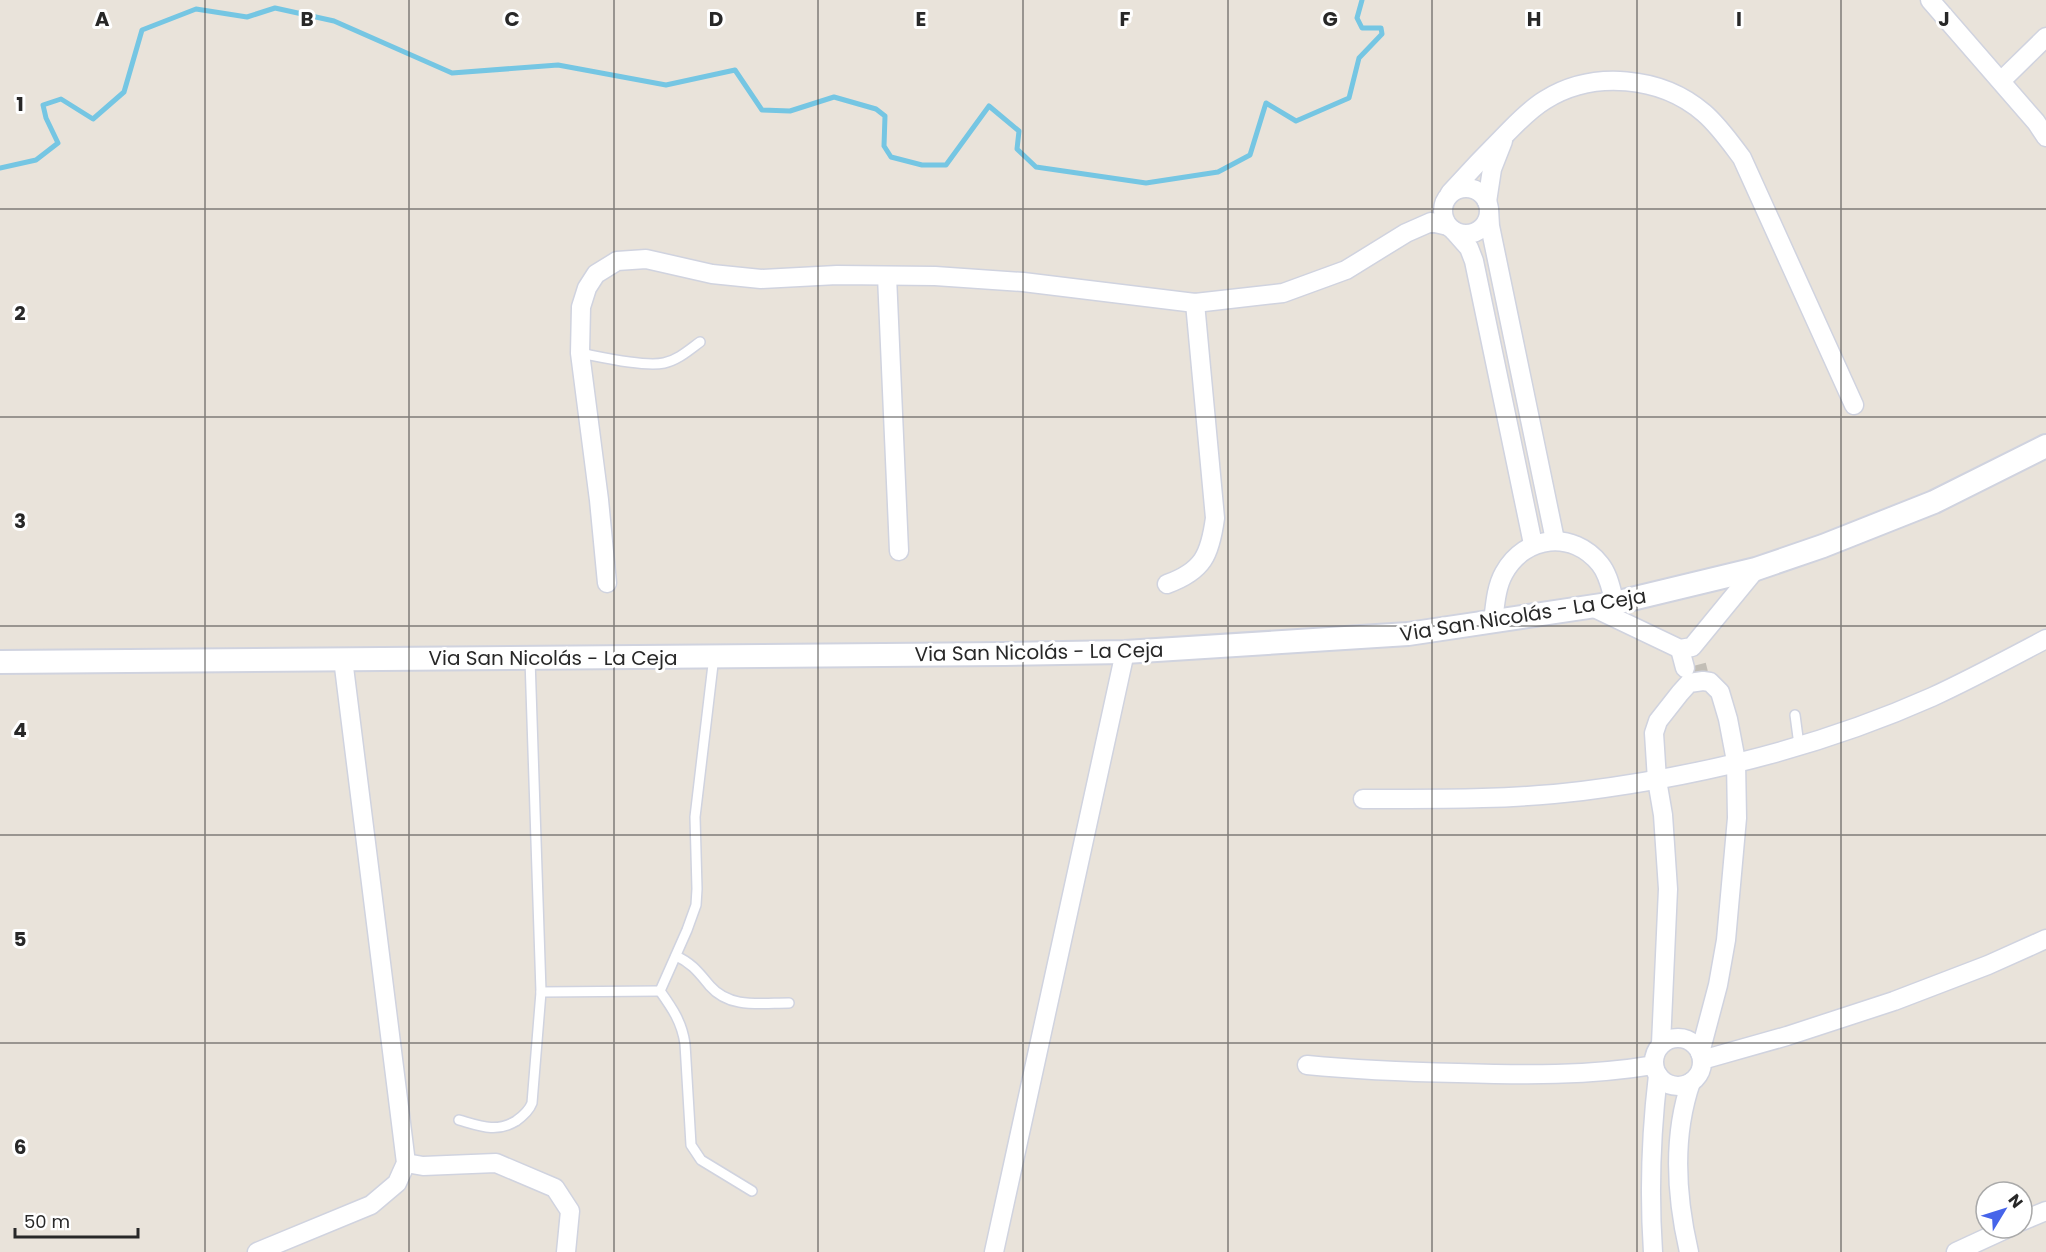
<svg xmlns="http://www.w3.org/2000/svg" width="2046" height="1252" font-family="Poppins,sans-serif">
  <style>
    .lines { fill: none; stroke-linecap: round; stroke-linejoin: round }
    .stream { stroke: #75c6e3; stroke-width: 5 }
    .minor-tunnel { stroke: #c2beb6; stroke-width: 18; stroke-dasharray: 18 9; stroke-linecap: butt }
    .service-casing { stroke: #d0d3df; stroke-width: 12 }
    .minor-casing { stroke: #d0d3df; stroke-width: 21 }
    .tertiary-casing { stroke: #d0d3df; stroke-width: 26 }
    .service { stroke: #fff; stroke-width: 9 }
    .minor { stroke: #fff; stroke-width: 18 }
    .tertiary { stroke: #fff; stroke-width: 22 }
    .grid { fill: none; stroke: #282828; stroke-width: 1.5; stroke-opacity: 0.55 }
    .labels { text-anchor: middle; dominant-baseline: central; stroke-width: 6; stroke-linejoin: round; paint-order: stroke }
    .street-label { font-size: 20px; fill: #282828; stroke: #fff }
    .grid-label { font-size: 20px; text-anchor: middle; font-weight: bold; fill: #282828; stroke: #fff; stroke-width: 6; stroke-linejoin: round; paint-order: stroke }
  </style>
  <rect width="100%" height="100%" fill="#e9e3da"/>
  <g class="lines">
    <polyline class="stream" points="0,168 36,160 58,143 46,118 43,105 61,99 93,119 124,92 142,30 196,9 247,17 275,8 334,21 452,73 558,65 666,85 735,70 762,110 790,111 834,97 876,109 885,116 884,146 891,157 922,165 946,165 989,106 1019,131 1017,149 1036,167 1146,183 1218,172 1250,155 1266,103 1296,121 1349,98 1359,58 1382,34 1381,28 1362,28 1357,18 1362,0"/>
    <polyline class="minor-tunnel" points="1697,665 1699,673"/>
    <g class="service-casing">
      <g id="service">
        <path d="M580,353C601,357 644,367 664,363C678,360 689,350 700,342"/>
        <path d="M714,656L695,817L697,889L696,905L687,930L660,991C672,1008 682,1022 685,1044L691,1145L701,1160L752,1191"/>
        <polyline points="1795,715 1799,745"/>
        <path d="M676,956C692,963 699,973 710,986C730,1009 761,1003 789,1003"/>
        <polyline points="541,992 660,991"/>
        <path d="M459,1120C480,1126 496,1133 516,1121C523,1116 529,1111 532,1103L541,992L530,659"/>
      </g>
    </g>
    <g class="minor-casing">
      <g id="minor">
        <polyline points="1930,0 2036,122 2046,137"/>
        <polyline points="2001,81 2046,37"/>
        <circle cx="1466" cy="211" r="23"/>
        <path d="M1450,193C1469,172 1487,153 1507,133C1519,121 1530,109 1545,100C1593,70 1661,76 1704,113C1719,126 1730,142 1742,158L1854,405"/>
        <polyline points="1487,202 1492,169 1503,141"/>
        <polyline points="1489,209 1490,226 1555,540"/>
        <polyline points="1454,231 1469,248 1474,261 1533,544"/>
        <polyline points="887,276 899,551"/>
        <polyline points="607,583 599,500 580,353 581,307 587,288 596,274 617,261 646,259 712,274 761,279 837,275 935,276 1023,282 1195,303 1283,293 1346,270 1406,233 1431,222 1448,226"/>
        <path d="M1167,584C1203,571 1210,555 1215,518L1195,303"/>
        <polyline points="1592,607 1680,649 1692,647 1756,569"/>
        <path d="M1493,622C1495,606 1496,587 1504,573C1525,535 1573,530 1600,564C1609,575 1611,590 1615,603"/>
        <polyline points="1680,649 1685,668"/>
        <path d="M1363,799C1436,799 1509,800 1582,791C1701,776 1822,746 1932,697C1971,679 2008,659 2046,639"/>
        <circle cx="1678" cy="1062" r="24"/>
        <polyline points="1661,1044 1668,889 1663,815 1657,780 1654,733 1658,721 1680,693 1689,683 1703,681 1710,682 1720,692 1728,719 1736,761 1737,818 1726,940 1718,985 1700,1053"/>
        <polyline points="1702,1060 1787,1036 1894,1001 1988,965 2046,939"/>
        <path d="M1307,1065C1357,1070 1407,1072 1458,1073C1523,1075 1589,1076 1654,1065"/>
        <polyline points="406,1163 423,1166 496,1163 555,1188 570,1211 566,1252"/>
        <polyline points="2022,1221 2046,1211"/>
        <polyline points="257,1252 371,1205 397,1183 406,1163 343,659"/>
        <polyline points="994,1252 1125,652"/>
        <path d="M1653,1252C1649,1193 1651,1134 1658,1075"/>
        <path d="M1689,1252C1676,1196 1672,1137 1691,1082"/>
        <polyline points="1956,1252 2008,1228"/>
      </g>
    </g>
    <g class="tertiary-casing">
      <polyline id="tertiary" points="0,662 1004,654 1125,652 1408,634 1615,603 1756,569 1823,546 1934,502 2046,446"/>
    </g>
    <use href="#service" class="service"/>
    <use href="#minor" class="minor"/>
    <use href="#tertiary" class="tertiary"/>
  </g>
  <path class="grid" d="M205,0V1252M409,0V1252M614,0V1252M818,0V1252M1023,0V1252M1228,0V1252M1432,0V1252M1637,0V1252M1841,0V1252M0,209H2046M0,417H2046M0,626H2046M0,835H2046M0,1043H2046"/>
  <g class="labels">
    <g class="street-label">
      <text transform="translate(1523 615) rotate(-9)">Via San Nicolás - La Ceja</text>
      <text transform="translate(1039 652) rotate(-1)">Via San Nicolás - La Ceja</text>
      <text x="553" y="658">Via San Nicolás - La Ceja</text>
    </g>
  </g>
  <g class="grid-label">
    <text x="102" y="26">A</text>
    <text x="307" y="26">B</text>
    <text x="512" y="26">C</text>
    <text x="716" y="26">D</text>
    <text x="921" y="26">E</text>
    <text x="1125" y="26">F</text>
    <text x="1330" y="26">G</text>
    <text x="1534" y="26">H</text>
    <text x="1739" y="26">I</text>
    <text x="1944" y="26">J</text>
    <text x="20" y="111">1</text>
    <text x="20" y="320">2</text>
    <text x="20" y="528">3</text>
    <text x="20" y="737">4</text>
    <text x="20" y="946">5</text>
    <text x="20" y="1154">6</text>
  </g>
  <g transform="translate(2004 1210) rotate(52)"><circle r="28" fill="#ffffff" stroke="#a9a9a9" stroke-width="1.5"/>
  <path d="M0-4.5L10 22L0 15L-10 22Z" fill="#4664ea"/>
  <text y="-9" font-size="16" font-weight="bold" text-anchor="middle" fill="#282828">N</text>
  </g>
  <path d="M15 1228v9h123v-9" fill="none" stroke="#282828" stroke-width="3"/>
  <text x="24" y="1228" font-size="18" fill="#282828" stroke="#ffffff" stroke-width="4.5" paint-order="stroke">50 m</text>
</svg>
